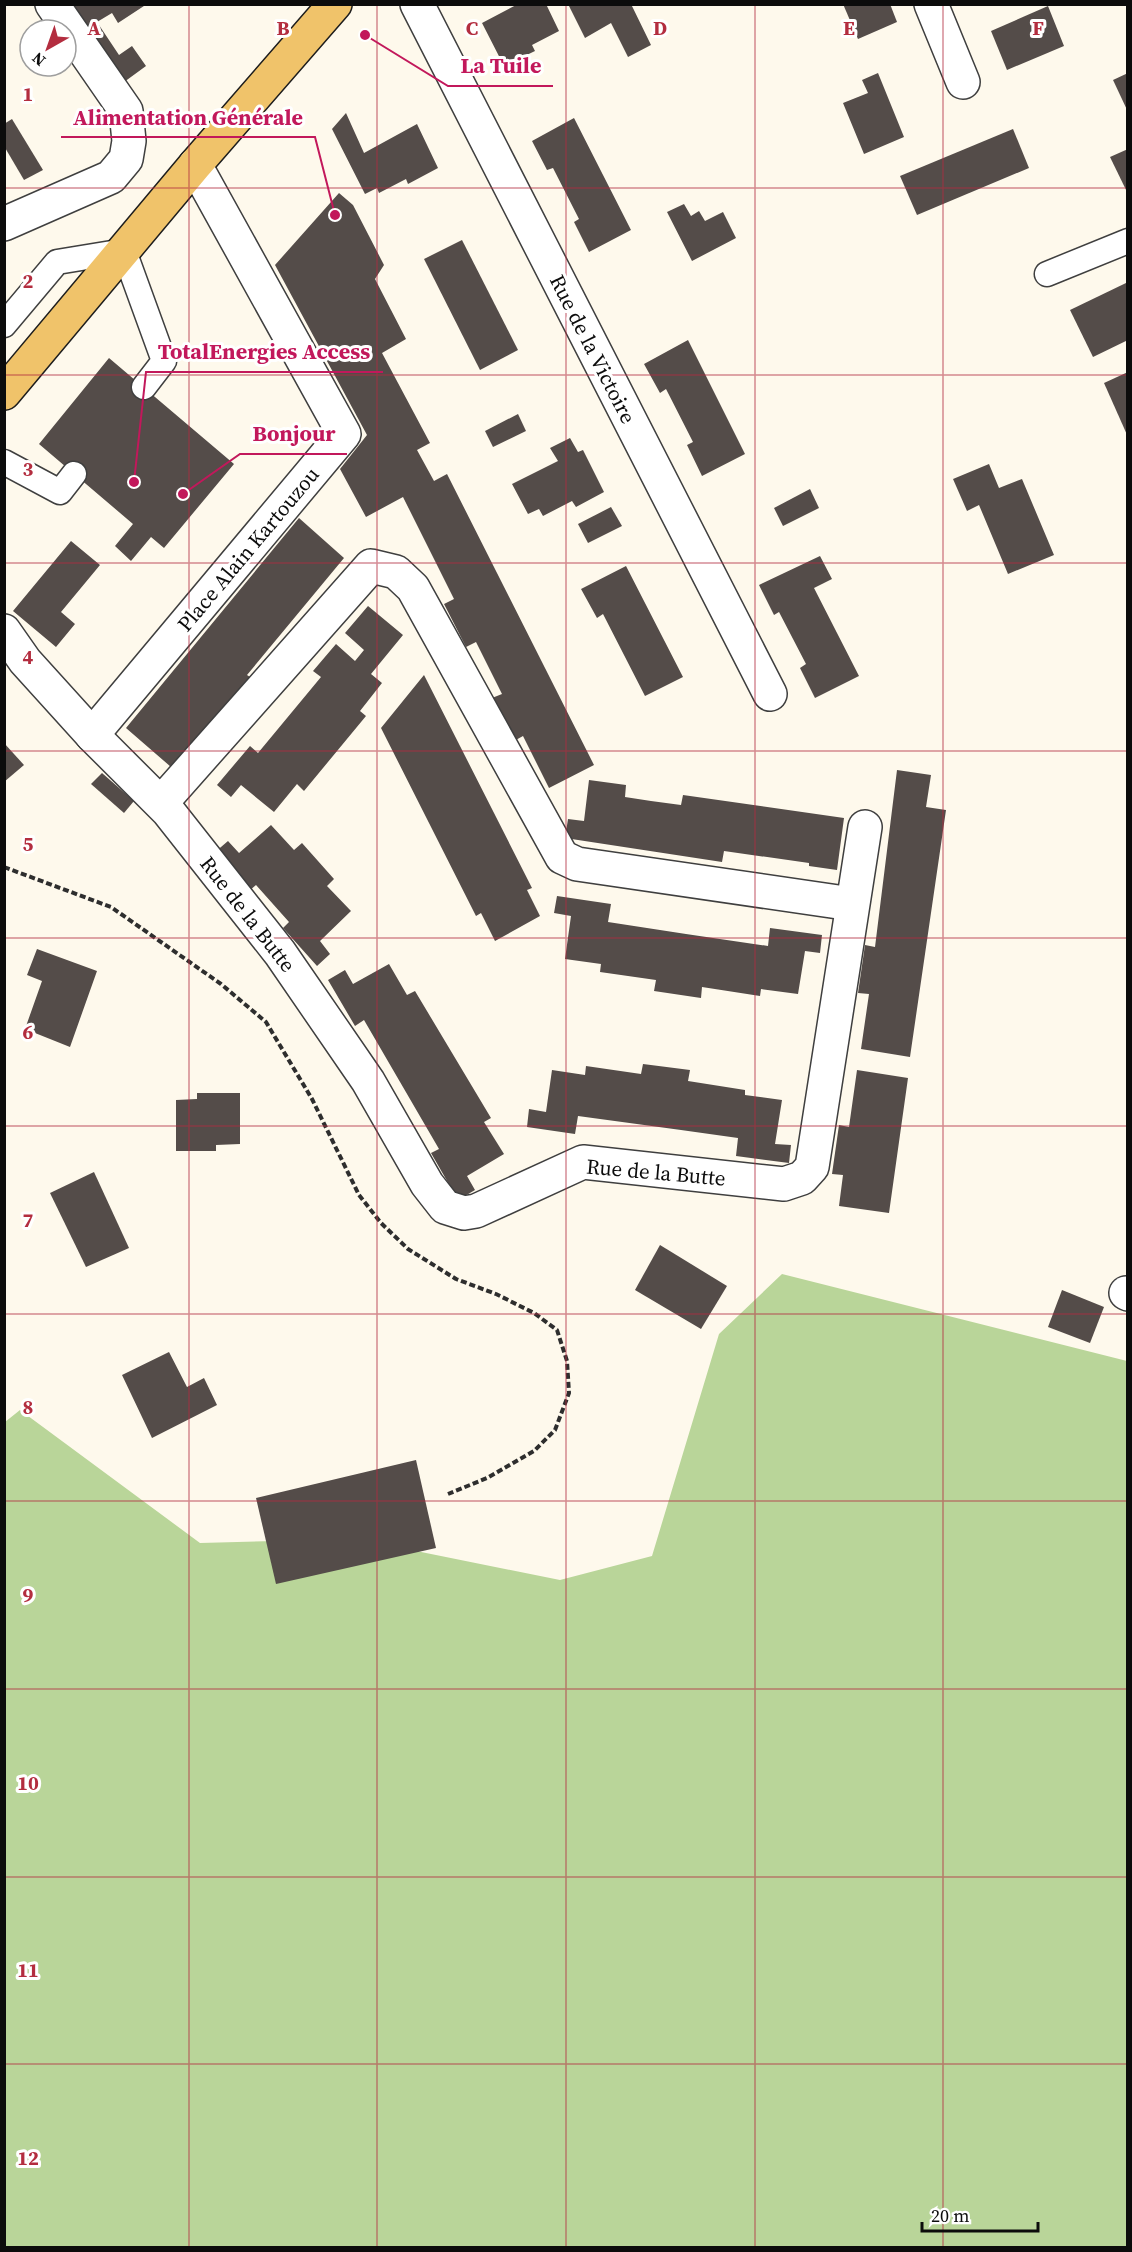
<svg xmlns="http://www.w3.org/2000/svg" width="1132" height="2252" font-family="'Source Serif 4',serif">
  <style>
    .forest { fill: #b9d599 }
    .building { fill: #544c49 }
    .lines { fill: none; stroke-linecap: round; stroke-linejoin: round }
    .lane-casing { stroke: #3f3f3f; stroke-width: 27 }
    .street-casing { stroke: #3f3f3f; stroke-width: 36 }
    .primary-casing { stroke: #1d1d1d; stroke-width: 36 }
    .path { stroke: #2e2e2e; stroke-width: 4; stroke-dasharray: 6 3; stroke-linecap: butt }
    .lane { stroke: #fff; stroke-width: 24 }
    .street { stroke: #fff; stroke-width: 33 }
    .primary { stroke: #f0c36a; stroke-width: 33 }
    .grid { fill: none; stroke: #b32d3f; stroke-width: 1.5; stroke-opacity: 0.55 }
    .labels { text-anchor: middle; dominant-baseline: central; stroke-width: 6; stroke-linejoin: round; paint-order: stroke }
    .street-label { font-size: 21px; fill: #0c0c0c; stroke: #fff }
    .grid-label { font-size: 20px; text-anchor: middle; font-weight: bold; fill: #b32d3f; stroke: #fff; stroke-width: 6; stroke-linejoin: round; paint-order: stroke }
    .leader { fill: none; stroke: #c2185b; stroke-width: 2 }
    .callout-dot { fill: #c2185b; stroke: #fff; stroke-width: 2 }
    .callout-label { font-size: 22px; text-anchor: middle; font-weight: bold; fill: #c2185b; stroke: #fff; stroke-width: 6; stroke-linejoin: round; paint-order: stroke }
  </style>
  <rect width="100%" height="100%" fill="#fef9ec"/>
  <polygon class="forest" points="782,1274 1127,1361 1127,2247 5,2248 5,1422 20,1410 200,1543 357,1539 560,1580 652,1556 719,1334"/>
  <g class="building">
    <polygon points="71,4 147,4 118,23 112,13 97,22 119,55 132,46 146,66 120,85"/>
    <polygon points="518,4 546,4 559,31 532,45 535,51 504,66 482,23"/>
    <polygon points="568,4 631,4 651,45 628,57 611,23 585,38"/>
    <polygon points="843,4 890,4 897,22 858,39"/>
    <polygon points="1048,6 1064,46 1007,70 991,31"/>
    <polygon points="878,73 904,137 864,154 843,103 868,93 862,80"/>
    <polygon points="1128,73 1128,112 1113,80"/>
    <polygon points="346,113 364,153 417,124 438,168 408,184 406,179 379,193 377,188 365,194 332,129"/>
    <polygon points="574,118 631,230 589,252 574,222 579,219 553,168 547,170 532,141"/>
    <polygon points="12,119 43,170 24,180 4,146 4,124"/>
    <polygon points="1013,129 1029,168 917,215 900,176"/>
    <polygon points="1128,149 1128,194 1110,157"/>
    <polygon points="339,193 353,205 384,265 375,279 406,339 382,353 430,443 417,450 434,481 447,474 594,765 549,788 523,736 514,741 492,698 502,694 476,642 466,647 444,604 454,599 403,497 366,517 340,469 367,435 275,265"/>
    <polygon points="684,204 691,216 699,211 705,221 723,212 736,238 692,261 667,212"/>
    <polygon points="462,240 518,350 480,370 424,259"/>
    <polygon points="1126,283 1128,340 1093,357 1070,310"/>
    <polygon points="688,340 745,454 702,476 687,445 693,442 666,389 660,393 644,364"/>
    <polygon points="109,358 234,464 164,548 151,537 131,561 115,546 133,524 39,444"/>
    <polygon points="1128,372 1128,437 1104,383"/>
    <polygon points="518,414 526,431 493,447 485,431"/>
    <polygon points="570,438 578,452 583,450 604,492 576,507 572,501 543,516 539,509 528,514 512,484 558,461 550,448"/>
    <polygon points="989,464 999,488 1022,479 1054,555 1008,574 979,505 967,511 953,479"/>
    <polygon points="810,489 819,508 783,526 774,508"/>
    <polygon points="611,507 622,526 588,543 578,524"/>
    <polygon points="299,518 344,558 247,675 250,677 171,767 126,728"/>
    <polygon points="71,541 100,565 61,612 75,624 56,647 13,611"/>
    <polygon points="820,556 832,579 814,588 859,676 815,698 800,668 806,664 779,612 774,615 759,585"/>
    <polygon points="626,566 683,677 645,696 603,614 597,618 581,589"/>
    <polygon points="368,606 403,635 371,674 382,683 360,711 366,716 304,791 297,784 274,812 241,785 231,797 217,785 250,746 258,753 321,677 313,671 336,644 355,661 364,650 345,633"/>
    <polygon points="424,675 532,888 527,890 540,916 495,941 481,913 476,916 381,728"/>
    <polygon points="4,743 24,765 4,782"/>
    <polygon points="897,770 931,775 926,807 946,810 910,1057 861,1049 869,994 858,993 865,945 875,947"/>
    <polygon points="102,773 134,801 124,813 91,784"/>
    <polygon points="589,780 626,785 625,797 651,801 681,805 683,795 844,818 837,870 809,866 809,863 724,851 722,862 565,838 568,819 584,821"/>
    <polygon points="271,825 294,850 302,843 334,879 327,886 351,911 320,941 330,954 317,966 283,928 289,922 256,885 249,891 214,853 228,841 239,853"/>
    <polygon points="557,896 611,904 608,922 686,934 768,946 770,928 822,935 820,953 805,951 798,994 761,989 760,996 702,987 701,998 654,991 656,980 600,972 601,964 565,959 571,916 554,913"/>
    <polygon points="37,949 97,971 70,1047 25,1029 42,981 27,975"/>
    <polygon points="389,964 407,995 415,991 491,1118 484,1122 504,1154 467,1176 475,1190 458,1200 431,1153 439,1149 364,1020 355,1026 328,980 345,970 353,984"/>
    <polygon points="643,1064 690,1070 688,1081 745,1090 745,1095 782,1100 775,1144 791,1145 789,1163 736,1156 738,1138 681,1130 578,1116 575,1134 527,1127 529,1109 546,1112 552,1070 585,1075 586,1066 641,1074"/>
    <polygon points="857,1070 908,1078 889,1213 839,1206 843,1175 832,1174 839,1125 849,1127"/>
    <polygon points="197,1093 240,1093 240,1144 216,1145 216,1151 176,1151 176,1100 197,1099"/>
    <polygon points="94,1172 129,1248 86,1267 50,1193"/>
    <polygon points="660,1245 727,1286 701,1329 635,1290"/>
    <polygon points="1062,1290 1104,1307 1090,1343 1048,1327"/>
    <polygon points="169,1352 187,1387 204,1378 217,1405 152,1438 122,1375"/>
    <polygon points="416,1460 436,1548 276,1584 256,1498"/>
  </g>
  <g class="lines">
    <g class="lane-casing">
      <g id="lane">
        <polyline points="1047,274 1128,241"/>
        <polyline points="4,325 57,262 124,251 164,361 144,387"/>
        <polyline points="4,462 60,492 74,474"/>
      </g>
    </g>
    <g class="street-casing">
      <g id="street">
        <polyline points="417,4 770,694"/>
        <polyline points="931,4 963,82"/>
        <polyline points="4,224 111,177 126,159 129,141 126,111 52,4"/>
        <polyline points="4,631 25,661 92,735 168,811 280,953 368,1081 427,1184 445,1207 464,1213 476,1211 583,1162 784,1184 802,1178 812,1167 865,827"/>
        <polyline points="92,735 344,434 195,165"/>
        <polyline points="161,803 371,566 396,572 413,588 562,857 577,864 852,904"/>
        <polyline points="1126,1293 1128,1294"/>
      </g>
    </g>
    <g class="primary-casing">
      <polyline id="primary" points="4,393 195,165 335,4"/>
    </g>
    <polyline class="path" points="4,867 111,907 221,984 266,1022 312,1099 359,1195 381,1223 408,1249 456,1279 496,1294 534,1313 557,1330 567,1361 569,1393 555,1430 534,1451 487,1478 448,1494"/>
    <use href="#lane" class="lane"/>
    <use href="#street" class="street"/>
    <use href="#primary" class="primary"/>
  </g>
  <path class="grid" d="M189,4V2248M377,4V2248M566,4V2248M755,4V2248M943,4V2248M4,188H1128M4,375H1128M4,563H1128M4,751H1128M4,938H1128M4,1126H1128M4,1314H1128M4,1501H1128M4,1689H1128M4,1877H1128M4,2064H1128"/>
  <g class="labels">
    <g class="street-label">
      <text transform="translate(593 349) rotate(63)">Rue de la Victoire</text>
      <text transform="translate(248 549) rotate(-50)">Place Alain Kartouzou</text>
      <text transform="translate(248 914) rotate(52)">Rue de la Butte</text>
      <text transform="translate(656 1172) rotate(5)">Rue de la Butte</text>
    </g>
  </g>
  <g class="grid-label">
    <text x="94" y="35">A</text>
    <text x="283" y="35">B</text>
    <text x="472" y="35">C</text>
    <text x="660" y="35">D</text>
    <text x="849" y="35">E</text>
    <text x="1038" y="35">F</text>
    <text x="28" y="101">1</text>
    <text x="28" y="288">2</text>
    <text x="28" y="476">3</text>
    <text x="28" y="664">4</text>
    <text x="28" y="851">5</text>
    <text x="28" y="1039">6</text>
    <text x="28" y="1227">7</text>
    <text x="28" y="1414">8</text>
    <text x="28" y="1602">9</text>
    <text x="28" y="1790">10</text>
    <text x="28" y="1977">11</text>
    <text x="28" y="2165">12</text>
  </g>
  <path class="leader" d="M365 35L448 86H553M335 215L315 137H61M134 482L146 372H383M183 494L240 454H347"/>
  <g class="callout-dot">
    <circle cx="365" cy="35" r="6"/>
    <circle cx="335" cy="215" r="6"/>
    <circle cx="134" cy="482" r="6"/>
    <circle cx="183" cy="494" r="6"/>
  </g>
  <g class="callout-label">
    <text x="501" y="73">La Tuile</text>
    <text x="188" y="125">Alimentation Générale</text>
    <text x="264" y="359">TotalEnergies Access</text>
    <text x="294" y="441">Bonjour</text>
  </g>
  <rect width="1132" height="2252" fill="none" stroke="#0c0c0c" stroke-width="12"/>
  <g transform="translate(48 48) rotate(220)"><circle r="28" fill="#ffffff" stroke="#9e9e9e" stroke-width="1.5"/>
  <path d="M0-4.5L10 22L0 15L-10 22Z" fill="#b32d3f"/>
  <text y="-9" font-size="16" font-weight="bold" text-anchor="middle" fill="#0c0c0c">N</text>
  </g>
  <path d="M922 2222v9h116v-9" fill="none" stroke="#0c0c0c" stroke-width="3"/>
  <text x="931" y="2222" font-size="18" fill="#0c0c0c" stroke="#ffffff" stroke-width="4.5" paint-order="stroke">20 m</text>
</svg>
